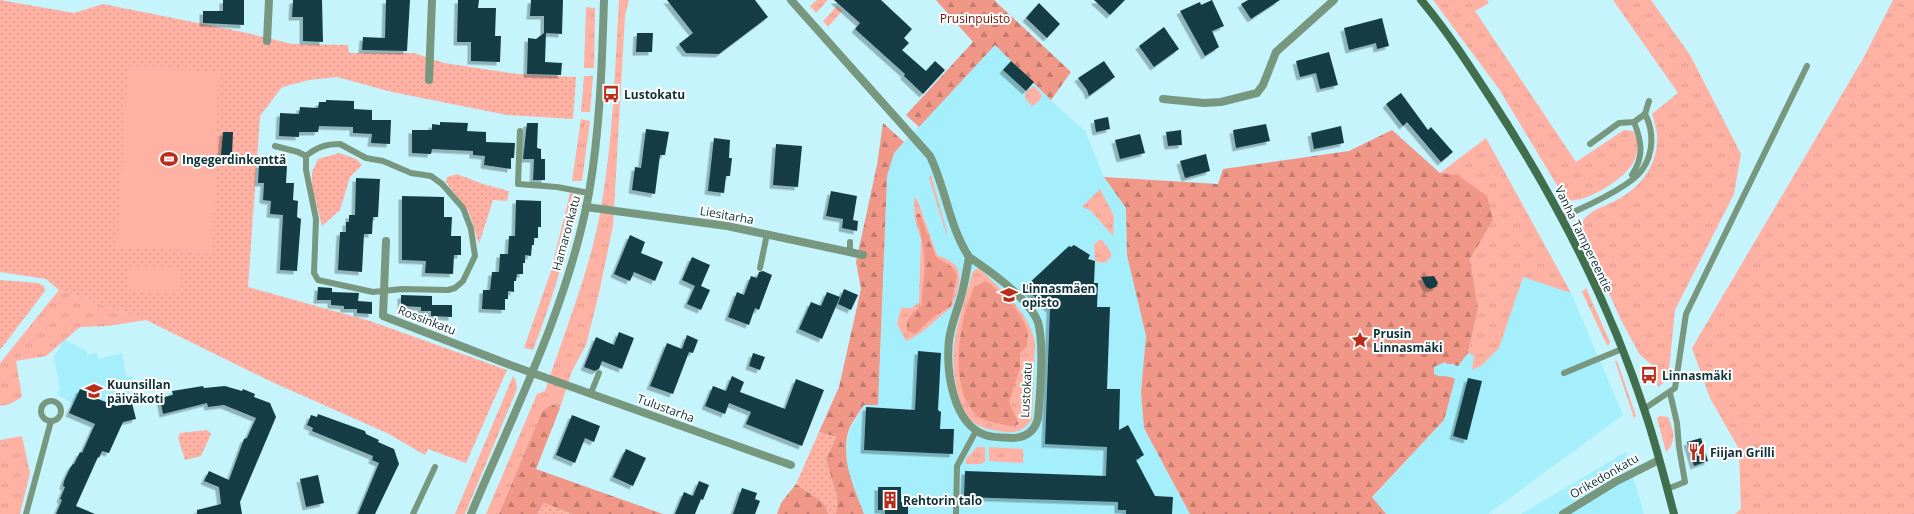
<svg xmlns="http://www.w3.org/2000/svg" width="1914" height="514" font-family="'Open Sans',sans-serif">
  <style>
    .built { fill: #a5eefc }
    .grass { fill: url(#grass-tufts) }
    .forest { fill: url(#forest-firs) }
    .park { fill: url(#park-dots) }
    .pitch { fill: #ffb1a3 }
    .building { fill: #183e44; filter: url(#shadow) }
    .lines { fill: none; stroke-linecap: round; stroke-linejoin: round }
    .lane { stroke: #78977f; stroke-width: 6 }
    .street { stroke: #78977f; stroke-width: 8 }
    .secondary { stroke: #416e4c; stroke-width: 8 }
    .labels { text-anchor: middle; dominant-baseline: central; stroke-width: 4; stroke-linejoin: round; paint-order: stroke }
    .park-label { font-size: 12px; fill: #770e02; stroke: #fff }
    .poi-label { font-size: 12px; font-weight: bold; fill: #0f3339; stroke: #fff; text-anchor: start }
    .street-label { font-size: 12px; fill: #0f3339; stroke: #fff }
  </style>
  <defs>
    <pattern id="grass-tufts" width="24" height="20" patternUnits="userSpaceOnUse"><rect width="24" height="20" fill="#ffb1a3"/><path d="M3 7l-1-3M5 7V3M7 7l1-3M15 17l-1-3M17 17v-4M19 17l1-3" fill="none" stroke="#d9998d"/></pattern>
    <pattern id="forest-firs" width="22" height="20" patternUnits="userSpaceOnUse"><rect width="22" height="20" fill="#f09787"/><path d="M5 1l3.5 6h-7zM16 11l3.5 6h-7z" fill="#c17c6f"/></pattern>
    <pattern id="park-dots" width="8" height="8" patternUnits="userSpaceOnUse"><rect width="8" height="8" fill="#ffb1a3"/><path d="M2 2h.1M6 6h.1" fill="none" stroke="#d9998d" stroke-width="1.8" stroke-linecap="round"/></pattern>
    <filter id="shadow"><feDropShadow dx="-3.5" dy="3.5" stdDeviation="0" flood-color="#0004"/></filter>
  </defs>
  <rect width="100%" height="100%" fill="#c5f4fd"/>
  <g class="built">
    <polygon points="995,45 1060,109 1085,131 1104,177 1126,208 1127,255 1146,336 1141,392 1144,428 1190,514 864,514 848,472 846,449 849,431 864,405 878,404 887,176 894,153"/>
    <polygon points="1470,259 1571,293 1623,415 1488,514 1386,514 1372,498 1444,420 1451,377 1438,376 1434,374 1434,367 1445,362 1454,364 1460,361 1468,353 1478,308"/>
    <polygon points="64,340 87,351 87,355 97,353 98,359 122,353 126,377 132,376 134,384 128,386 136,419 110,425 109,429 118,433 116,438 102,433 104,428 69,413 73,404 57,394 60,389 54,357"/>
    <polygon points="1626,452 1644,514 1521,514"/>
  </g>
  <g class="grass">
    <path d="M619,0H629L625,16L613,226L599,293L586,345L572,371L560,408L552,404L542,411L499,514H486L537,394L545,391C565,330 590,271 601,208C613,140 615,69 619,0Z"/>
    <polygon points="817,0 828,0 816,13 810,6"/>
    <path d="M1433,0H1487L1489,3L1475,11L1576,162L1624,130L1633,131C1638,141 1639,150 1634,161C1628,176 1592,199 1575,200C1571,201 1568,199 1564,197L1499,89Z"/>
    <path d="M1613,0H1651L1690,55L1741,154L1734,194L1675,310L1668,379L1658,387L1652,365L1640,355L1622,322L1580,229C1584,212 1598,209 1613,202C1640,189 1659,165 1657,134C1656,128 1654,120 1652,114L1678,93Z"/>
    <polygon points="1893,0 1914,0 1914,514 1735,514 1741,509 1739,449 1710,398 1692,348 1864,57"/>
    <polygon points="837,6 842,11 828,27 823,21"/>
    <polygon points="586,7 595,8 594,68 584,68"/>
    <polygon points="584,76 593,76 590,112 581,112"/>
    <polygon points="1034,86 1042,95 1039,101 1032,106 1025,98 1026,91"/>
    <polygon points="581,119 590,121 582,181 572,181"/>
    <polygon points="1486,138 1571,293 1523,277 1499,348 1481,366 1472,370 1474,356 1468,353 1478,308 1470,259 1493,220 1440,173"/>
    <polygon points="931,175 947,232 947,236 929,178"/>
    <polygon points="1100,189 1114,216 1113,236 1090,210 1082,207"/>
    <path d="M570,193L580,195C567,248 553,299 533,350L524,348L551,271Z"/>
    <path d="M914,198L917,199L937,255C942,257 950,260 954,264C965,274 956,295 952,307C936,318 924,334 906,341L897,324L901,308H912L919,302L921,240L915,220Z"/>
    <polygon points="1099,240 1102,240 1111,252 1111,257 1105,263 1095,261 1094,245"/>
    <path d="M979,268C1000,290 1029,310 1035,343L1032,419C1023,432 1014,434 999,431C992,430 984,429 978,425C954,413 951,362 955,338C959,316 967,293 973,271Z"/>
    <polygon points="1586,288 1610,342 1609,345 1607,345 1582,292"/>
    <polygon points="59,290 146,320 108,326 80,327 46,356 16,361 22,397 10,404 0,406 0,363"/>
    <polygon points="1615,361 1617,361 1636,416 1634,418"/>
    <polygon points="513,376 516,381 517,389 465,514 455,514"/>
    <path d="M1660,416L1668,417C1674,431 1677,441 1666,452L1657,418Z"/>
    <polygon points="22,436 30,473 20,514 0,514 0,440"/>
    <polygon points="977,447 985,447 985,462 980,464 966,464 966,459"/>
    <polygon points="989,447 1023,449 1023,463 989,461"/>
  </g>
  <g class="forest">
    <polygon points="936,0 994,0 1071,72 1051,100 995,45 919,127 906,115 973,42"/>
    <path d="M883,123L904,142L894,153L887,176L878,405H864C859,413 851,423 848,432C841,462 854,487 864,514H836L837,497L826,460L836,437L819,432L839,387L861,289L856,262L877,165Z"/>
    <path d="M1392,130L1440,173L1457,175L1487,196L1493,220L1470,259L1478,308L1468,353L1458,366H1456L1454,364H1447L1445,362L1434,367V374C1441,378 1449,375 1455,379L1444,420L1372,497L1386,514H1190L1144,428L1141,392L1146,336L1127,255L1126,208L1104,177L1218,184L1223,169L1349,151Z"/>
    <path d="M917,214H920L936,257L952,267L957,276L951,306L932,318L915,334L907,331C905,318 913,313 922,305C921,295 923,286 924,276C926,255 922,236 916,216Z"/>
    <path d="M986,281C1001,294 1021,310 1027,330C1028,335 1027,341 1027,346L1020,353V368L1009,402L1019,424C1010,428 1002,424 992,422C987,421 979,418 976,415C954,392 957,350 963,322C965,310 970,299 974,287Z"/>
    <polygon points="552,404 560,408 536,469 663,514 572,514 544,503 537,514 499,514 542,411"/>
    <polygon points="796,484 823,502 829,514 777,514 781,503"/>
  </g>
  <g class="park">
    <polygon points="0,0 74,13 103,4 243,32 292,44 348,45 349,53 414,53 444,63 517,74 576,77 573,119 507,115 392,92 337,77 309,80 282,87 260,116 248,287 370,321 507,370 466,463 428,449 425,455 387,433 272,382 146,320 59,290 46,279 0,272"/>
    <polygon points="339,153 356,159 362,165 350,177 340,210 322,226 312,188 312,172 318,159"/>
    <polygon points="457,174 483,184 509,191 507,201 493,200 479,244 469,213 446,182 447,177"/>
    <polygon points="0,280 38,283 44,286 45,291 0,350"/>
    <polygon points="207,430 211,434 201,456 185,460 178,438 180,433"/>
    <polygon points="819,432 836,437 826,460 837,497 836,514 829,514 823,502 796,484"/>
    <polygon points="544,503 572,514 537,514"/>
  </g>
  <g class="pitch">
    <polygon points="128,67 219,72 213,252 117,247"/>
    <polygon points="130,266 180,270 178,293 128,290"/>
  </g>
  <g class="building">
    <polygon points="223,0 244,0 244,25 203,23 203,11 223,11"/>
    <polygon points="293,0 322,0 323,42 303,41 303,17 292,17"/>
    <polygon points="386,0 410,0 407,51 362,50 363,37 385,38"/>
    <polygon points="458,0 479,0 478,8 496,8 495,36 501,36 500,62 471,61 471,42 457,42"/>
    <polygon points="531,0 563,0 562,34 546,33 545,62 562,63 561,75 527,74 528,38 536,39 544,33 544,16 530,16"/>
    <polygon points="667,0 755,0 768,17 719,54 686,53 679,44 693,33"/>
    <polygon points="834,0 881,0 912,29 904,38 909,43 902,50 926,71 935,61 945,70 923,94 904,76 905,74 855,29 860,23"/>
    <polygon points="1094,0 1125,0 1110,15"/>
    <polygon points="1212,0 1224,26 1212,31 1219,47 1205,56 1180,11 1200,2 1201,5"/>
    <polygon points="1248,0 1280,0 1251,19 1241,4"/>
    <polygon points="1039,3 1060,24 1047,38 1026,18"/>
    <polygon points="1382,18 1389,46 1377,49 1376,43 1349,50 1344,28"/>
    <polygon points="1164,27 1179,49 1154,67 1139,46"/>
    <polygon points="637,33 653,33 652,52 636,52"/>
    <polygon points="1329,52 1338,85 1320,89 1316,73 1300,77 1296,61"/>
    <polygon points="1011,61 1034,82 1026,91 1003,70"/>
    <polygon points="1104,61 1115,77 1089,96 1087,90 1078,78"/>
    <polygon points="1401,93 1428,130 1431,127 1453,152 1441,162 1407,122 1403,126 1386,104"/>
    <polygon points="326,100 354,101 354,109 372,110 372,120 391,120 390,144 371,143 372,134 353,133 353,127 319,126 318,132 299,132 299,137 279,136 280,113 299,114 300,107 318,108 319,102 326,102"/>
    <polygon points="1108,117 1110,129 1096,132 1094,120"/>
    <polygon points="440,122 468,123 467,131 486,132 486,142 515,143 514,158 511,158 511,169 484,165 485,156 473,155 473,151 432,149 431,154 412,153 412,130 432,130 432,124 440,125"/>
    <polygon points="527,123 538,123 537,148 541,149 541,159 545,159 545,180 533,180 534,159 523,159"/>
    <polygon points="1266,124 1270,141 1236,148 1233,130"/>
    <polygon points="1341,126 1344,143 1314,149 1311,133"/>
    <polygon points="646,129 669,132 665,155 660,155 655,194 632,190 635,167 641,168"/>
    <polygon points="1181,130 1182,145 1168,146 1166,132"/>
    <polygon points="223,132 233,132 232,155 221,155"/>
    <polygon points="1140,134 1145,153 1120,159 1115,140"/>
    <polygon points="714,138 730,140 729,158 732,158 730,176 726,176 724,193 708,191"/>
    <polygon points="776,144 802,146 798,187 773,185"/>
    <polygon points="1206,154 1210,171 1185,178 1180,161"/>
    <polygon points="259,164 287,166 286,183 294,183 293,200 298,201 297,217 301,219 297,271 280,270 283,215 270,214 271,201 263,200 264,183 258,183"/>
    <polygon points="356,178 380,179 378,217 373,217 372,234 364,234 362,272 338,270 340,232 346,232 346,222 349,222 349,215 355,215"/>
    <polygon points="831,191 857,196 853,220 858,221 857,231 842,228 843,219 826,216"/>
    <polygon points="402,196 444,197 444,217 452,217 451,236 461,236 461,255 454,255 453,274 425,273 426,261 402,260"/>
    <polygon points="516,200 541,201 541,227 538,227 538,238 534,238 534,245 532,245 531,256 525,255 525,263 523,263 523,274 517,274 516,281 514,281 514,292 508,291 508,299 505,299 505,310 482,309 483,290 490,290 492,272 499,272 500,254 508,254 509,236 515,236"/>
    <polygon points="630,235 645,242 641,253 663,262 655,281 634,272 630,281 614,274"/>
    <polygon points="1074,245 1090,255 1088,259 1095,261 1094,283 1098,283 1097,307 1110,307 1107,389 1120,389 1119,430 1128,425 1144,455 1136,460 1155,496 1173,497 1172,514 1126,514 1126,510 1118,510 1118,502 964,497 965,471 1106,476 1107,447 1045,444 1050,309 1024,288 1069,246 1071,247"/>
    <polygon points="692,257 710,265 701,286 710,290 701,310 687,304 695,286 682,280"/>
    <polygon points="763,271 772,275 759,310 755,308 749,325 728,317 737,292 744,295 751,276 757,278 759,272"/>
    <polygon points="1434,276 1438,283 1436,287 1430,289 1426,287 1421,277"/>
    <polygon points="318,287 332,288 332,292 359,293 358,301 372,302 372,314 357,313 357,309 344,309 344,306 331,305 331,300 317,300"/>
    <polygon points="844,289 858,295 851,310 838,304"/>
    <polygon points="827,292 840,297 822,339 799,329 811,302 821,306"/>
    <polygon points="401,295 432,296 432,307 432,305 452,305 452,317 431,316 431,311 421,311 421,307 401,306"/>
    <polygon points="619,332 634,338 622,369 602,361 599,369 595,371 584,367 596,337 614,345"/>
    <polygon points="687,335 698,340 693,353 689,352 673,394 650,386 667,343 682,349"/>
    <polygon points="918,351 941,353 938,410 941,412 940,429 954,429 953,454 864,450 866,407 915,410"/>
    <polygon points="753,353 765,357 760,370 749,366"/>
    <polygon points="732,376 744,382 740,392 785,409 796,379 824,390 802,446 746,424 751,412 729,403 725,414 705,406 713,386 726,391"/>
    <polygon points="1468,378 1482,381 1467,440 1453,436"/>
    <polygon points="203,386 204,388 225,386 242,391 243,389 255,394 254,397 270,403 276,417 240,502 242,514 197,514 197,510 221,504 219,487 204,481 209,471 229,480 244,439 247,438 256,418 224,405 208,407 207,403 163,414 160,398 173,395 172,391"/>
    <polygon points="80,389 93,394 93,397 116,406 132,403 136,419 123,422 109,453 102,451 99,458 98,457 76,506 95,514 56,514 62,500 60,499 65,487 63,486 64,481 70,468 73,464 74,464 80,452 82,453 95,424 69,413"/>
    <polygon points="318,414 365,431 366,434 379,440 378,442 394,449 399,464 375,514 358,514 379,463 372,460 373,456 312,431 313,428 307,425 311,415 317,417"/>
    <polygon points="572,415 600,426 594,442 585,438 575,463 556,455"/>
    <polygon points="1701,438 1708,461 1694,466 1687,442"/>
    <polygon points="626,449 646,458 633,486 613,477"/>
    <polygon points="318,475 324,503 306,507 300,479"/>
    <polygon points="699,481 709,485 703,500 701,499 695,514 675,514 684,492 693,496"/>
    <polygon points="878,487 901,487 901,502 908,503 908,514 885,514 885,510 878,510"/>
    <polygon points="742,488 757,493 755,499 760,501 755,514 733,514"/>
  </g>
  <g class="lines">
    <g class="lane">
      <polyline points="520,131 518,184 557,187 589,193"/>
      <path d="M340,144L366,158L383,161L411,173L431,176L442,184L463,208L471,229L475,256L463,281L455,288L448,290L402,289L373,292L318,280L314,273L316,219L306,170V156C317,147 326,144 340,144Z"/>
      <polyline points="1590,144 1619,123 1634,122 1645,114 1649,101"/>
      <polyline points="275,146 298,152 306,156"/>
      <path d="M1632,175C1644,157 1642,142 1634,122"/>
      <path d="M1562,217C1583,208 1629,188 1642,170C1654,153 1654,131 1645,114"/>
      <polyline points="850,252 850,242"/>
      <polyline points="760,268 767,234"/>
      <polyline points="1564,373 1622,349"/>
      <polyline points="591,393 599,373"/>
      <circle cx="51" cy="411" r="10"/>
      <polyline points="1644,409 1675,388 1686,314 1807,66"/>
      <polyline points="1667,489 1685,482 1679,447 1677,423 1670,393"/>
      <polyline points="26,514 51,421"/>
      <polyline points="413,514 435,467"/>
      <polyline points="956,514 957,466 976,431"/>
    </g>
    <g class="street">
      <path d="M791,0L930,156C946,189 949,226 969,257"/>
      <polyline points="267,41 269,0"/>
      <polyline points="429,80 432,0"/>
      <polyline points="1163,99 1204,103 1221,102 1257,93 1263,85 1276,52 1334,0"/>
      <polyline points="586,207 727,226 863,255"/>
      <polyline points="386,241 383,316 513,366 791,465"/>
      <path d="M969,257C990,271 1029,299 1038,322C1044,342 1040,396 1038,418C1035,431 1026,438 1012,438C1003,437 993,438 985,435C952,423 946,370 949,340C951,324 958,309 962,293C965,281 967,269 969,257Z"/>
      <path d="M471,514C515,410 568,306 589,193C600,130 602,64 604,0"/>
      <polyline points="1563,514 1615,482 1659,460"/>
    </g>
    <path class="secondary" d="M1421,0C1447,31 1469,65 1491,99C1555,197 1610,303 1646,415C1657,448 1665,481 1674,514"/>
  </g>
  <defs>
    <g id="bus-bare" transform="scale(1.38)"><path d="M-5-6H5V4H4V6H2V4H-2V6H-4V4H-5ZM-3.5-4V0h7V-4ZM-3.5 1.2v1.5H-2V1.2ZM2 1.2v1.5H3.5V1.2Z" fill="#ba2d1b" stroke="#fff" stroke-width="2.5" paint-order="stroke"/></g>
    <g id="stadium-bare" transform="scale(1.38)"><path d="M0-5a6.5 5 0 1 0 0 10a6.5 5 0 1 0 0-10ZM-3.5-1.8h7v3.6h-7Z" fill="#ba2d1b" stroke="#fff" stroke-width="2.5" paint-order="stroke"/></g>
    <g id="school-bare" transform="scale(1.38)"><path d="M0-5L7-2L0 1L-7-2ZM-4 1L0 2.5L4 1V4Q0 6-4 4Z" fill="#ba2d1b" stroke="#fff" stroke-width="2.5" paint-order="stroke"/></g>
    <g id="sight-bare" transform="scale(1.38)"><path d="M0-6L1.8-2.2L6-1.7L2.9 1.2L3.7 5.4L0 3.3L-3.7 5.4L-2.9 1.2L-6-1.7L-1.8-2.2Z" fill="#ba2d1b" stroke="#fff" stroke-width="2.5" paint-order="stroke"/></g>
    <g id="restaurant-bare" transform="scale(1.38)"><path d="M-5-6h1v4h1v-4h1v4h1v-4h1v5L-1.5 .5V6h-2V.5L-5-1ZM5-6V6H3V1.5H1.5Q1.5-4 5-6Z" fill="#ba2d1b" stroke="#fff" stroke-width="2.5" paint-order="stroke"/></g>
    <g id="building-bare" transform="scale(1.38)"><path d="M-4-6H4V6H1V3H-1V6H-4ZM-2.5-4.3h1.7v1.8h-1.7ZM.8-4.3h1.7v1.8H.8ZM-2.5-1h1.7V.8h-1.7ZM.8-1h1.7V.8H.8Z" fill="#ba2d1b" stroke="#fff" stroke-width="2.5" paint-order="stroke"/></g>
  </defs>
  <g fill-rule="evenodd">
    <use href="#bus-bare" x="611" y="94"/>
    <use href="#stadium-bare" x="169" y="159"/>
    <use href="#school-bare" x="1009" y="295"/>
    <use href="#sight-bare" x="1360" y="340"/>
    <use href="#bus-bare" x="1649" y="375"/>
    <use href="#school-bare" x="94" y="391"/>
    <use href="#restaurant-bare" x="1697" y="452"/>
    <use href="#building-bare" x="890" y="500"/>
  </g>
  <g class="labels">
    <g class="park-label">
      <text x="975" y="18">Prusinpuisto</text>
    </g>
    <g class="poi-label">
      <text x="624" y="94">Lustokatu</text>
      <text x="182" y="159">Ingegerdinkenttä</text>
      <text x="1022" y="288">Linnasmäen<tspan x="1022" dy="14">opisto</tspan></text>
      <text x="1373" y="333">Prusin<tspan x="1373" dy="14">Linnasmäki</tspan></text>
      <text x="1662" y="375">Linnasmäki</text>
      <text x="107" y="384">Kuunsillan<tspan x="107" dy="14">päiväkoti</tspan></text>
      <text x="1710" y="452">Fiijan Grilli</text>
      <text x="903" y="500">Rehtorin talo</text>
    </g>
    <g class="street-label">
      <text transform="translate(727 215) rotate(10)">Liesitarha</text>
      <text transform="translate(566 233) rotate(-75)">Hamaronkatu</text>
      <text transform="translate(1584 239) rotate(64)">Vanha Tampereentie</text>
      <text transform="translate(427 320) rotate(21)">Rossinkatu</text>
      <text transform="translate(1026 390) rotate(-87)">Lustokatu</text>
      <text transform="translate(666 408) rotate(20)">Tulustarha</text>
      <text transform="translate(1604 476) rotate(-30)">Orikedonkatu</text>
    </g>
  </g>
</svg>
